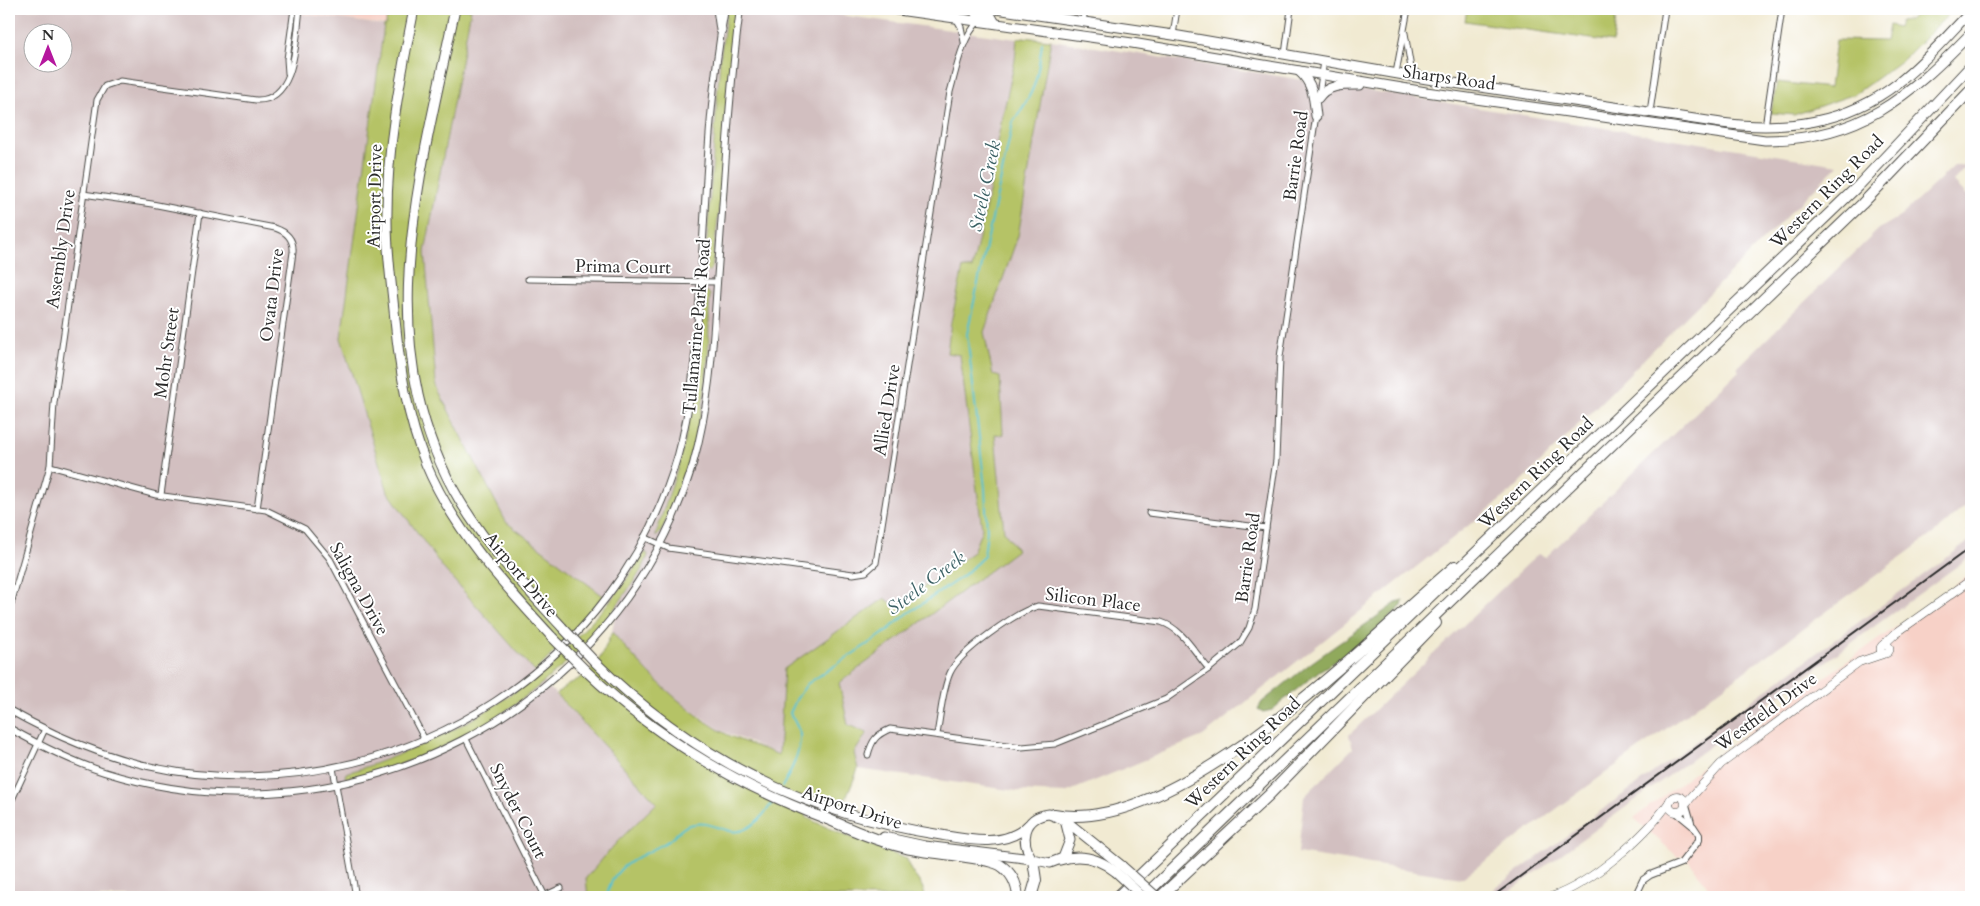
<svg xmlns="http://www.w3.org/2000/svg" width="1980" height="906" font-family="Cardo,serif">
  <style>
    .built { fill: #f7d1c7 }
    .industrial { fill: #d2bfc0; fill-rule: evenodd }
    .green { fill: #b5c366; stroke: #707748 }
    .forest { fill: #90a95b; stroke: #5e6a43 }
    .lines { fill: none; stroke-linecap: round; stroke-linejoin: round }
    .stream { stroke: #55c1ce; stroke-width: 2 }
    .minor-casing { stroke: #494844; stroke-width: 7 }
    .tertiary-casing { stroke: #494844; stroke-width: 8 }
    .secondary-casing { stroke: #494844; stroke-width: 9 }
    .primary-casing { stroke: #494844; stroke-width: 11 }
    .motorway-casing { stroke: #494844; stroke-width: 12 }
    .minor { stroke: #fff; stroke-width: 5 }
    .tertiary { stroke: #fff; stroke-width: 6 }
    .secondary { stroke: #fff; stroke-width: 8 }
    .primary { stroke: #fff; stroke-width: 9 }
    .motorway { stroke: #fff; stroke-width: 10 }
    .rail { stroke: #2b2b2b; stroke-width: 2 }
    .primary-bridge-casing { stroke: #494844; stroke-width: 11; stroke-linecap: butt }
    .primary-bridge { stroke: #fff; stroke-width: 9 }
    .labels { text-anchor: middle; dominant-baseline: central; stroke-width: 4; stroke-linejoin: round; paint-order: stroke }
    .street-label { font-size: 18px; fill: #2b2b2b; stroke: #fff }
    .water-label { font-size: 19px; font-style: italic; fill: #3a6064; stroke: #fff }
  </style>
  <rect width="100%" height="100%" fill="#fff"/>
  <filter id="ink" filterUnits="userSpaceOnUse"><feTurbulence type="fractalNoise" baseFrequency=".02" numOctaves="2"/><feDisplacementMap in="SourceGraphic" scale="10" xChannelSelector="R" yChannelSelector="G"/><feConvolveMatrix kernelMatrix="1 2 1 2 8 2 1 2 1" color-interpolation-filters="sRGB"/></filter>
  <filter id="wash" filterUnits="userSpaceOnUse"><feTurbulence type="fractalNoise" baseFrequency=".0096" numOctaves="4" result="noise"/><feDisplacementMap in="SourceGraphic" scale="20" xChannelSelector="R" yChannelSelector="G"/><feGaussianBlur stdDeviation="1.12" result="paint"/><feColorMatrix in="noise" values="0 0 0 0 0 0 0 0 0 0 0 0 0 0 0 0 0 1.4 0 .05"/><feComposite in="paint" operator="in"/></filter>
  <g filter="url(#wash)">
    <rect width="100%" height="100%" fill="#f1ead2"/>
    <g class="built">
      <polygon points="304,9 387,9 387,25 303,14"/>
      <polygon points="1971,574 1971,864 1966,897 1715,897 1689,861 1681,855 1679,858 1634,818 1771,715"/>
    </g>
    <g class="industrial">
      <path d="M9,9H304L303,14L384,25L341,338L388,492L443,568L535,672L657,803L617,842L586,878L588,897H9ZM32,32H62V62H32Z"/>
      <polygon points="471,9 796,9 1017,39 1015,60 993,160 996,161 972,269 963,268 959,283 947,353 960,355 982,529 973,552 896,607 885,598 780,755 720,730 677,700 633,657 612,632 615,614 606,598 506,522 439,392 436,383 425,252"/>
      <polygon points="1051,40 1838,165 1512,491 1203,736 1065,793 1017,791 858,769 854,753 866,733 848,725 839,683 1017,550 1004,532 995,434 1003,435 984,332 1018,236"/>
      <polygon points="1954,166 1967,166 1953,181 1971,199 1971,501 1938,530 1462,878 1298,853 1304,797 1353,748 1349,735 1538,554 1546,557 1739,371 1737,368 1879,229 1901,216"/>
      <polygon points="1971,540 1971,556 1824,663 1502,897 1483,897"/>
    </g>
    <g class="green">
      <polygon points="387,9 471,9 425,252 436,383 439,392 506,522 606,598 535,672 443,568 388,492 341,338 384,25 386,25"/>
      <polygon points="727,9 737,9 728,82 719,209 712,268 708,272 705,269 706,252 720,60"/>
      <polygon points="1467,9 1617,9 1613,42 1465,21"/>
      <polygon points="1921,9 1954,9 1905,58 1855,94 1794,115 1771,113 1777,82 1830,88 1836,40 1886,41 1889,25 1898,27 1900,21 1909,20"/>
      <path d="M1023,37L1051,40L1018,236L984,332L993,375L1000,377L1003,435L995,434L1004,532L1017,550L839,683L848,725L867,733L854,753L858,769L843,806L820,797L805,817L839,833L907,859C909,875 924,881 925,897H588L586,878L617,842L657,803L556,694C564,686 572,683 582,677C598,668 605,648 612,632C643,669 678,705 719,730C737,741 760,747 779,755L784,669L885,598L896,607L973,552L982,529L960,355L947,353L951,322L963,268L972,269L996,161L993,160L1015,60L1017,39Z"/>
      <path d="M707,291L710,295C708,321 710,346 707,371C702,429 685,480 661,532L656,537C655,533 676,475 679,464C694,408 699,351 703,293Z"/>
      <path d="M646,552L648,555C644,569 633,582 625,594C566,682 451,761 346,778L345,776L346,773C365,768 382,761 400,754C470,726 533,686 584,629C598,614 614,598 626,580C633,571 638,560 646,552Z"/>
    </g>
    <polygon class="forest" points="1403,601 1402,606 1358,647 1319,671 1272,710 1263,712 1258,709 1262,702 1311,663 1396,603"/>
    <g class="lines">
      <g class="stream">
        <path d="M782,787C790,774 801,751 800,735C799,728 793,719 790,713L797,698L807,684L883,634L907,614L963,576L984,556L987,531L985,488L967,334L1013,122C1036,90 1037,81 1042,43"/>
        <path d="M606,897C615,860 640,859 668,841C675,837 681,827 689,825C706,820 715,828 730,831C749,835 765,814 774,800"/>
      </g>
    </g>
  </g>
  <g filter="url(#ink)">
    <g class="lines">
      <g class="minor-casing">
        <g id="minor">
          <polyline points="1903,9 1913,9"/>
          <polyline points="956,18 961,27 964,42"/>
          <polyline points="1083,22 1085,9"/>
          <polyline points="1405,33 1411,68 1421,76"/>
          <polyline points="1173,35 1177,9"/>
          <polyline points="1285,54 1291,9"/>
          <polyline points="288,73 287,59 294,9"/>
          <polyline points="1396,73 1408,9"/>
          <polyline points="1319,94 1324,61"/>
          <polyline points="1650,112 1665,9"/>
          <polyline points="1765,127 1782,9"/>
          <path d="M83,194L152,204L275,228C287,232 294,239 293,252L257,509"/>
          <polyline points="528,279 717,282"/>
          <polyline points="50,466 156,495 266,510 305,529 330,559 425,740"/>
          <polyline points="161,495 200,213"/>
          <polyline points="1149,513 1266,528"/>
          <path d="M644,537L668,548L853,574L866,572L876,563L950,92C957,68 961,39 979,21"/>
          <path d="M9,611L50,466L54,403L97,100L105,86L120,81L256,100C297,102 296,37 300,9"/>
          <path d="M937,734C941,714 942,691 950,673C959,652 1016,612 1038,606L1161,622C1183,629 1194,652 1209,669"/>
          <polyline points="466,739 545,896"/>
          <path d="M868,755C872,740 876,735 890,729L1022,747L1055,744L1166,699L1209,669L1240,643L1249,628L1255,609L1266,528L1276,460L1280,357L1316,115"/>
          <polyline points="333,768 356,897"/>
          <polyline points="9,806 45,729"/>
          <polyline points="542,897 561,888"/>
        </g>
      </g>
      <g class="tertiary-casing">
        <g id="tertiary">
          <path d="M9,710C67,743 128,767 195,774C411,796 617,665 678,455C693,401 696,345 700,290C706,196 708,101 725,9"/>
          <path d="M9,728C39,745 70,761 104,772C349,850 618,711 693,464C710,404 713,344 717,283C724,191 728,99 740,9"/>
          <polyline points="1686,805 1691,822"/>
          <polyline points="1635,897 1643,880 1650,875 1681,863 1699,840 1699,835 1693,826 1676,812"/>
        </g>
      </g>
      <g class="secondary-casing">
        <g id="secondary">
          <circle cx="1885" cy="649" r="4.5"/>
          <polyline points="1883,645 1896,633 1971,580"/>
          <circle cx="1677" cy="804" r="8"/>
          <polyline points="1686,803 1721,764 1859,662 1883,654"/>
          <path d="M1551,897C1591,884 1647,835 1670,801"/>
        </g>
      </g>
      <g class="primary-casing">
        <g id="primary">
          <path d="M414,9C400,79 386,150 387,222C387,255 392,288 395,320C400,370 407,417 426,464C454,531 504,585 552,637"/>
          <path d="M455,9C421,174 367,344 460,501C488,548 525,587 562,627"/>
          <polyline points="718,9 721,30"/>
          <path d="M891,9L1132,43L1426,92L1765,140C1859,140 1909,97 1971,33"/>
          <polyline points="972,9 977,14 991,16 995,23"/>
          <path d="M996,9L1173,35L1427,79L1721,123C1785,131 1846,124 1898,83C1925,62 1948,35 1971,11"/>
          <polyline points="740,10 741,9"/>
          <path d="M1299,71C1313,83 1314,98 1316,116"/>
          <path d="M1318,98C1327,84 1344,85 1360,85"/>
          <path d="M594,661C692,758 805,814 941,835C969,840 1006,848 1028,825"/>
          <path d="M585,670C655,737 738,786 829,820"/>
          <path d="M1065,820L1070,840L1063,858L1050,863L1032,859C1020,841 1023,817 1049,814L1065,820L1122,866"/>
          <polyline points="884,837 925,846 1032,859"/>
          <path d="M1060,860C1081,853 1100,859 1116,872"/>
        </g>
      </g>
      <g class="motorway-casing">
        <g id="motorway">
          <path d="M1054,814C1176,838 1367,640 1455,566"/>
          <path d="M823,817C850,829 877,841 906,848C928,854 983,856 1000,865C1011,872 1017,884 1018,897"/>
          <polyline points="1031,897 1036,880 1033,860"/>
          <polyline points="1117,897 1859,185 1971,66"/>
          <polyline points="1143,897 1862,204 1971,90"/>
          <polyline points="1160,897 1268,796 1436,623"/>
        </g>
      </g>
      <use href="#minor" class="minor"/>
      <use href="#tertiary" class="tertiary"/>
      <use href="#secondary" class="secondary"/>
      <use href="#primary" class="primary"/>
      <use href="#motorway" class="motorway"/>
      <polyline class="rail" points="1492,897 1971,547"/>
      <g class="primary-bridge-casing">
        <g id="primary-bridge">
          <polyline points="562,627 594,661"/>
          <polyline points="552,637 585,670"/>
          <polyline points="1122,866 1157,897"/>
          <polyline points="1116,872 1143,897"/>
        </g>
      </g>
      <use href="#primary-bridge" class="primary-bridge"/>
    </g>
  </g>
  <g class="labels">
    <g class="street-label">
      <text transform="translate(1449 78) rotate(8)">Sharps Road</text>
      <text transform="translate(1296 156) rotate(-82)">Barrie Road</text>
      <text transform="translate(1827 192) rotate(-45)">Western Ring Road</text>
      <text transform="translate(375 196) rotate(-89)">Airport Drive</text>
      <text transform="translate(61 249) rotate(-82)">Assembly Drive</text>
      <text transform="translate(623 267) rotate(1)">Prima Court</text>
      <text transform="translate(272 295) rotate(-83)">Ovata Drive</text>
      <text transform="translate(697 327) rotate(-85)">Tullamarine Park Road</text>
      <text transform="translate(167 353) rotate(-82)">Mohr Street</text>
      <text transform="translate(887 410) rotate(-81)">Allied Drive</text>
      <text transform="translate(1536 473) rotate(-44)">Western Ring Road</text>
      <text transform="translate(1248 558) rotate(-82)">Barrie Road</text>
      <text transform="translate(521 575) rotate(50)">Airport Drive</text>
      <text transform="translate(359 589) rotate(61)">Saligna Drive</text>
      <text transform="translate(1093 600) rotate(7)">Silicon Place</text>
      <text transform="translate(1766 712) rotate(-36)">Westfield Drive</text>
      <text transform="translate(1243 753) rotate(-44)">Western Ring Road</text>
      <text transform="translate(852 808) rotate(18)">Airport Drive</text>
      <text transform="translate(518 811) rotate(63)">Snyder Court</text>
    </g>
    <g class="water-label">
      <text transform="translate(985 186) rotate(-78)">Steele Creek</text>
      <text transform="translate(926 583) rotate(-37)">Steele Creek</text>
    </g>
  </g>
  <rect width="1980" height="906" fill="none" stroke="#fff" stroke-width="30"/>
  <g transform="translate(48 48)"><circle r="24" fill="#ffffff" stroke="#aaaaaa"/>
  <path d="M0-4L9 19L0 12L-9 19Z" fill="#b5179e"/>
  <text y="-8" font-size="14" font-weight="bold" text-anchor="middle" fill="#2b2b2b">N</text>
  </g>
</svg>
